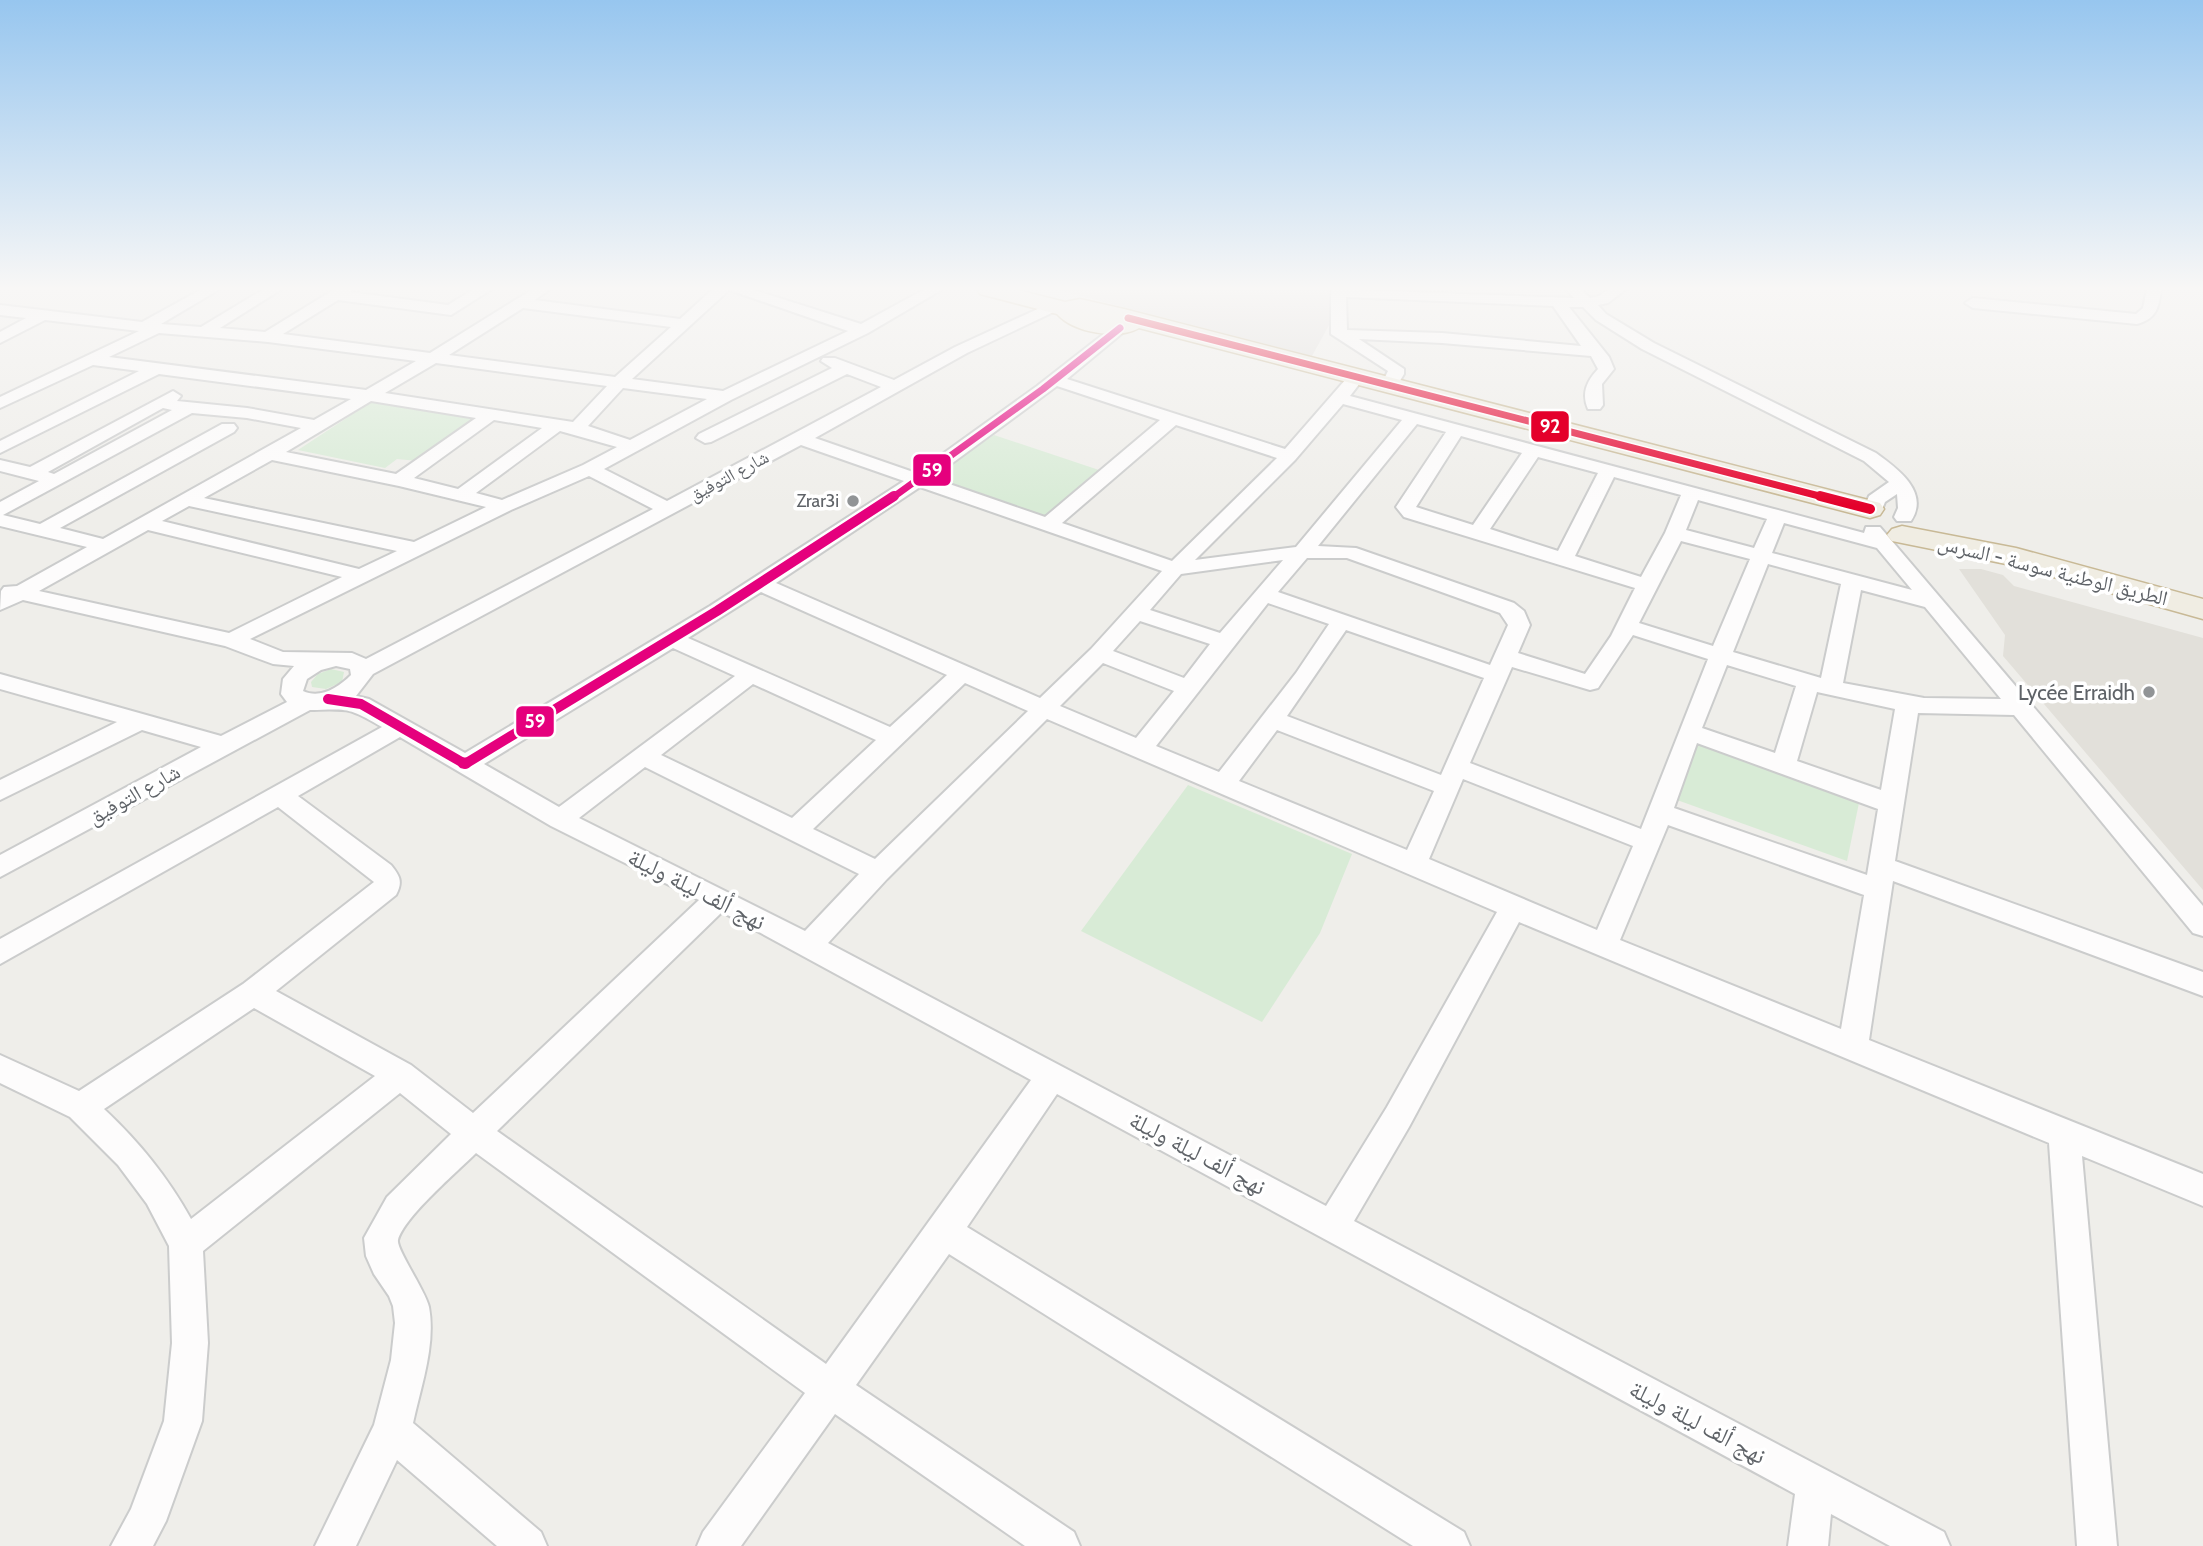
<svg xmlns="http://www.w3.org/2000/svg" width="2203" height="1546" font-family="Cabin,'Noto Naskh Arabic',sans-serif">
  <style>
    .industrial { fill: #dfddda }
    .education { fill: #e2e0da }
    .green { fill: #d8ebd6 }
    .lines { fill: none; stroke-linecap: round; stroke-linejoin: round }
    .minor-casing { stroke: #cbcccc; stroke-width: 4 }
    .highway-casing { stroke: #c8b996; stroke-width: 3 }
    .minor { fill: #fdfcfc; fill-rule: evenodd }
    .highway { fill: #f0ede3; fill-rule: evenodd }
    .bus-1-far1-casing { stroke: #fff; stroke-width: 10 }
    .bus-1-casing { stroke: #fff; stroke-width: 14 }
    .bus-2-far2-casing { stroke: #fff; stroke-width: 10 }
    .bus-2-far1-casing { stroke: #fff; stroke-width: 14 }
    .bus-2-casing { stroke: #fff; stroke-width: 17 }
    .bus-1-far1 { stroke: #e4002b; stroke-width: 7 }
    .bus-1 { stroke: #e4002b; stroke-width: 10 }
    .bus-2-far2 { stroke: #e5007d; stroke-width: 7 }
    .bus-2-far1 { stroke: #e5007d; stroke-width: 10 }
    .bus-2 { stroke: #e5007d; stroke-width: 11 }
    .poi-dot { fill: #919496; stroke: #fff; stroke-width: 2.5 }
    .labels { text-anchor: middle; dominant-baseline: central; stroke-width: 7; stroke-linejoin: round; paint-order: stroke }
    .far-street-label { font-size: 18px; fill: #5f6368; stroke: #fff }
    .far-poi-label { font-size: 18px; fill: #5f6368; stroke: #fff; text-anchor: end }
    .street-label { font-size: 21px; fill: #5f6368; stroke: #fff }
    .poi-label { font-size: 21px; fill: #5f6368; stroke: #fff; text-anchor: end }
    .near-street-label { font-size: 24px; fill: #5f6368; stroke: #fff }
    .line-badge { stroke: #fff; stroke-width: 2.5 }
    .badge-label { font-size: 19px; text-anchor: middle; font-weight: bold; fill: #fff }
  </style>
  <rect width="100%" height="100%" fill="#efeeea"/>
  <polygon class="industrial" points="1054,289 1333,289 1334,316 1312,356"/>
  <polygon class="education" points="1959,569 1981,569 2003,575 2014,586 2203,638 2203,890 2003,656 2005,635"/>
  <g class="green">
    <polygon points="371,402 473,419 418,461 397,459 385,468 298,450"/>
    <polygon points="994,435 1102,471 1048,519 945,481 942,470"/>
    <polygon points="331,669 344,672 342,682 326,689 312,687 311,682 318,674"/>
    <polygon points="1697,743 1860,798 1847,861 1677,800"/>
    <polygon points="1188,785 1352,854 1320,933 1262,1022 1081,931"/>
  </g>
  <g class="lines">
    <g class="minor-casing">
      <g id="minor">
        <path d="M202,289H220L161,324L201,327L264,289H282L220,328L265,332L335,289H352L350,292L448,305L474,289H492L451,315L338,300L283,334L430,353L533,289H550L535,300L680,319L713,289H751L861,324L925,289H943L868,333L731,400L604,469L667,501L881,387L847,374L711,442L705,443L696,438L699,434L832,368L821,361L823,358H835L894,380L955,347L1053,302L1061,307L1058,310L967,353L815,438L916,473L1037,386L1115,325H1125L1128,328L1125,331L1067,379L1285,449L1346,379L1352,378L1360,383L1350,396L1864,533L1866,527H1880L2203,906V936L2193,933L2014,715L1918,713L1895,861L2203,972V996L1893,881L1869,1040L2203,1174V1206L2082,1156L2117,1546H2077L2049,1143L1519,922L1409,1127L1354,1221L1944,1532L1950,1546H1890L1831,1514L1828,1546H1788L1795,1494L1057,1094L967,1227L1464,1532L1470,1546H1413L949,1254L856,1385L1074,1532L1080,1546H1025L835,1414L741,1546H697L703,1532L805,1393L476,1153C458,1171 404,1217 398,1240C396,1249 425,1290 429,1307C436,1345 421,1386 413,1423L541,1532L547,1546H497L397,1460L356,1546H315L374,1425L391,1360L395,1323L393,1306L389,1296L374,1274L366,1256L364,1238L387,1197L451,1134L400,1093L203,1251L208,1343L202,1421L166,1521L153,1546H111L131,1509L164,1421L172,1343L169,1246L147,1204L118,1165L70,1117L0,1083V1055L79,1091L243,984L374,882L278,807L0,964V939L382,727C348,707 348,709 310,710L0,877V855L201,747L142,730L0,800V780L117,722L0,689V674L221,736L287,702L281,694L283,679L294,666L273,664L225,646L23,600L0,610L1,591L4,587L17,586L87,547L0,526V502L39,481L0,471V460L30,467L173,391L181,396L177,401L247,408L314,420L351,399L159,374L0,453V441L139,371L93,365L0,408V397L139,331L45,320L0,343V332L26,318L0,315V305L142,322ZM729,290L848,331L723,391L632,379ZM523,308L671,327L615,377L449,355ZM159,333L268,342L416,361L366,390L109,357ZM436,363L607,386L573,422L385,393ZM1057,386L1160,420L1045,517L932,478ZM623,388L707,399L630,440L588,426ZM371,401L476,418L396,474L286,452ZM1343,404L1402,420L1296,547L1195,560L1295,460ZM163,408L172,410L54,474L48,472ZM192,413L247,418L301,428L103,539L60,528L234,432L237,428L234,424H222L40,524L3,515ZM494,420L542,428L458,489L414,478ZM1417,424L1446,432L1396,507L1404,517L1635,588L1611,636L1585,674L1518,653L1530,625L1524,611L1514,603L1356,548L1318,546ZM1176,425L1277,458L1172,561L1062,523ZM560,431L617,447L583,465L502,500L476,493ZM1461,436L1522,453L1473,525L1416,507ZM801,445L904,481L710,606L465,753L369,699L356,696L373,674ZM1538,457L1598,473L1558,551L1490,529ZM272,460L399,486L486,507L414,542L204,498ZM589,476L653,509L366,659L352,653L283,652L250,639L511,510ZM1614,477L1681,495L1665,533L1641,577L1575,556ZM920,487L1162,571L1091,649L1040,698L776,583ZM1698,500L1767,519L1754,548L1686,530ZM189,506L397,551L359,569L162,521ZM1784,523L1877,548L1912,590L1772,553ZM148,530L342,577L229,633L39,591ZM1681,541L1750,559L1713,646L1639,623ZM1307,558H1347L1500,613L1508,625L1490,665L1278,592ZM1283,560L1220,633L1150,610L1181,574ZM1768,564L1841,584L1821,678L1733,652ZM1861,590L1925,607L2001,699L1924,698L1843,683ZM761,592L947,675L890,727L688,638ZM1268,603L1329,624L1296,673L1219,772L1156,746ZM1140,621L1210,644L1184,678L1113,651ZM1346,630L1484,678L1441,775L1287,716ZM1633,635L1708,659L1641,829L1470,763L1512,667L1590,690L1598,688ZM673,648L735,676L559,807L484,764ZM1103,663L1174,691L1136,738L1060,706ZM1727,665L1796,686L1775,753L1702,728ZM336,666L350,669L351,675C338,688 320,699 303,691L307,679L321,670ZM965,683L1028,711L875,859L813,829ZM753,684L876,740L792,818L661,755ZM1817,692L1895,709L1881,790L1797,761ZM1047,719L1497,912L1387,1107L1326,1206L828,943L887,879ZM1277,730L1434,791L1407,850L1239,781ZM400,737L551,826L699,900L473,1113L411,1065L276,991L396,895C403,882 400,876 391,865L298,796ZM1697,743L1878,809L1867,875L1674,808ZM645,767L859,874L805,931L579,818ZM1463,779L1633,846L1597,930L1429,859ZM1668,825L1864,895L1841,1029L1620,940ZM722,912L1031,1080L826,1364L497,1131ZM254,1008L375,1076L191,1219C167,1176 140,1143 104,1109Z"/>
        <path d="M1331,289L1574,298L1566,289H1581L1590,298L1599,296L1609,289H1626L1608,303L1598,305L1606,314L1654,343L1876,453C1898,469 1930,492 1911,521H1897L1894,517L1898,508L1897,494L1885,502L1881,512H1867L1864,508L1869,496L1889,482L1864,461L1642,349L1596,320L1583,307H1569L1609,357L1614,369L1602,384L1603,405L1600,409H1588C1581,393 1587,381 1598,369L1591,356L1442,343L1359,339L1404,369V374L1395,389H1383L1381,385L1388,371L1331,334ZM1346,297L1553,306L1581,346L1442,333L1347,330Z"/>
        <path d="M2147,289H2161C2159,308 2156,319 2137,324L1973,308L1965,303L1973,298L2136,314L2143,308Z"/>
      </g>
    </g>
    <g class="highway-casing">
      <g id="highway">
        <path d="M977,289H1014L1065,302L1080,299L1124,309L1880,503L1884,509L1880,515L1870,518L1139,328C1118,340 1074,333 1057,314L980,294Z"/>
        <polygon points="1902,526 2016,548 2203,599 2203,619 2011,565 1892,541 1887,535 1892,529"/>
      </g>
    </g>
    <use href="#minor" class="minor"/>
    <use href="#highway" class="highway"/>
    <g class="bus-1-far1-casing">
      <polyline id="bus-1-far1" points="1128,318 1827,498"/>
    </g>
    <g class="bus-1-casing">
      <polyline id="bus-1" points="1820,496 1870,509"/>
    </g>
    <g class="bus-2-far2-casing">
      <polyline id="bus-2-far2" points="892,498 1043,389 1120,328"/>
    </g>
    <g class="bus-2-far1-casing">
      <polyline id="bus-2-far1" points="328,699 361,704 465,764 717,611 894,496"/>
    </g>
    <g class="bus-2-casing">
      <polyline id="bus-2" points="463,763 466,763"/>
    </g>
    <use href="#bus-1-far1" class="bus-1-far1"/>
    <use href="#bus-1" class="bus-1"/>
    <use href="#bus-2-far2" class="bus-2-far2"/>
    <use href="#bus-2-far1" class="bus-2-far1"/>
    <use href="#bus-2" class="bus-2"/>
  </g>
  <linearGradient id="sky" x2="0" y2="1"><stop stop-color="#97c6ef"/><stop offset="0.57" stop-color="#f8f7f6"/><stop offset="1" stop-color="#f8f7f6" stop-opacity="0"/></linearGradient>
  <rect width="2203" height="506" fill="url(#sky)"/>
  <g class="poi-dot">
    <circle cx="853" cy="501" r="7"/>
    <circle cx="2149" cy="692" r="7"/>
  </g>
  <g class="labels">
    <g class="far-street-label">
      <text transform="translate(729 476) rotate(-28)">شارع التوفيق</text>
    </g>
    <g class="far-poi-label">
      <text x="839" y="501">Zrar3i</text>
    </g>
    <g class="street-label">
      <text transform="translate(2053 570) rotate(14)">الطريق الوطنية سوسة - السرس</text>
      <text transform="translate(134 794) rotate(-29)">شارع التوفيق</text>
    </g>
    <g class="poi-label">
      <text x="2135" y="692">Lycée Erraidh</text>
    </g>
    <g class="near-street-label">
      <text transform="translate(697 889) rotate(27)">نهج ألف ليلة وليلة</text>
      <text transform="translate(1198 1153) rotate(28)">نهج ألف ليلة وليلة</text>
      <text transform="translate(1698 1422) rotate(28)">نهج ألف ليلة وليلة</text>
    </g>
  </g>
  <g class="line-badge">
    <rect x="1530" y="410" width="40" height="33" rx="7" fill="#e4002b"/>
    <rect x="912" y="453" width="40" height="34" rx="7" fill="#e5007d"/>
    <rect x="515" y="705" width="40" height="33" rx="7" fill="#e5007d"/>
  </g>
  <g class="badge-label">
    <text x="1550" y="433">92</text>
    <text x="932" y="477">59</text>
    <text x="535" y="728">59</text>
  </g>
</svg>
